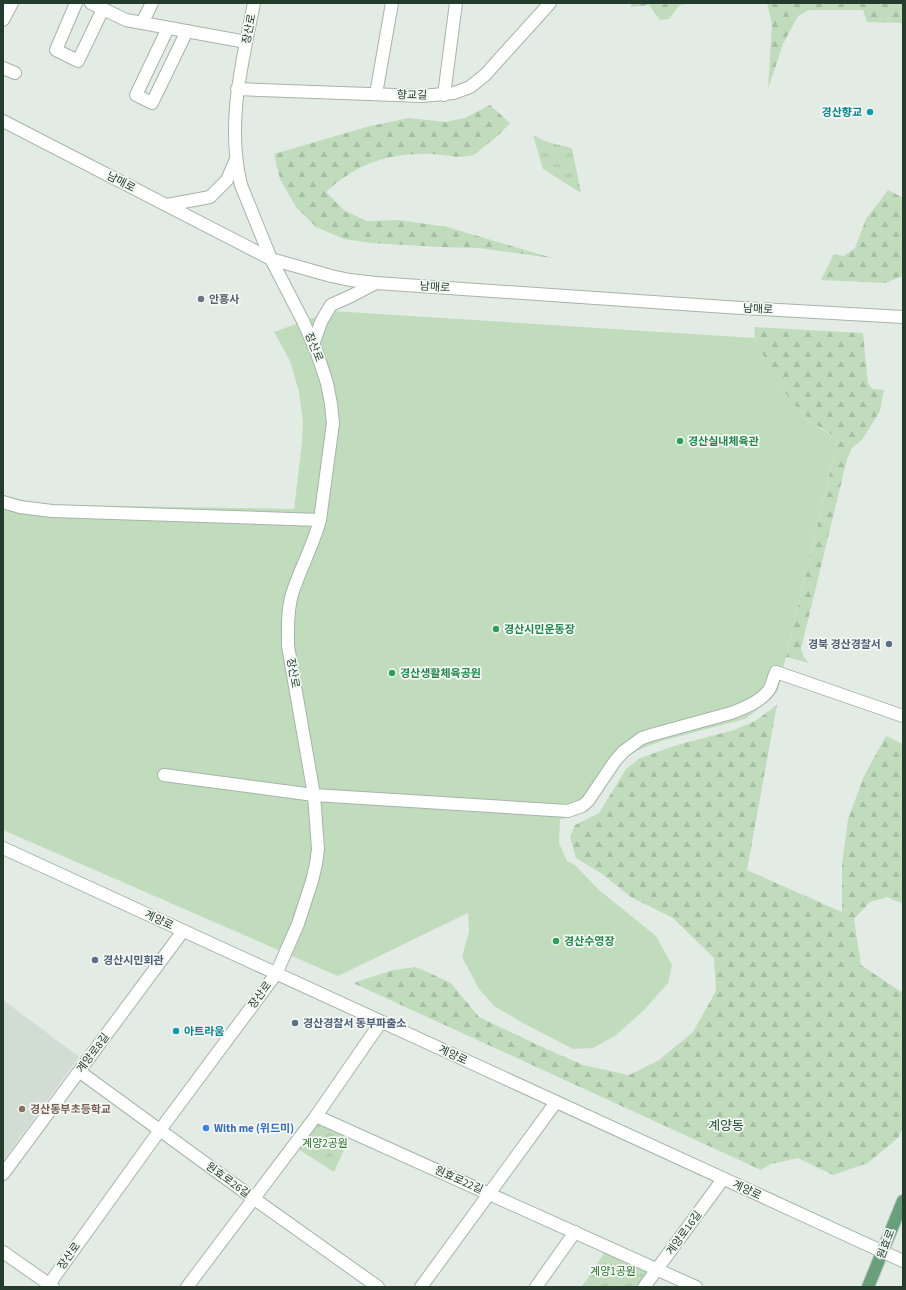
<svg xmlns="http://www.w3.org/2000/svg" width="906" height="1290" font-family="'Source Sans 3','Noto Sans KR',sans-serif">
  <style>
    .built { fill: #d1dcd2 }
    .grass { fill: url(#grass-tufts) }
    .forest { fill: url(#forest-firs) }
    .garden { fill: #c1dcbd }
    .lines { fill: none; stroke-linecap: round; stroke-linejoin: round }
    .minor-casing { stroke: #a6b4a9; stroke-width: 14 }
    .major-casing { stroke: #c1c8c4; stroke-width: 14 }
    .minor { stroke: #fff; stroke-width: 12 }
    .major { stroke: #6a9f7c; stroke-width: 12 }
    .culture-dot { fill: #0f9aa8; stroke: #f3f8f4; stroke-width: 1.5 }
    .worship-dot { fill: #6b7280; stroke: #f3f8f4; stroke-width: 1.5 }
    .leisure-dot { fill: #2e9e5b; stroke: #f3f8f4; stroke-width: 1.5 }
    .service-dot { fill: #5c6f8a; stroke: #f3f8f4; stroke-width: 1.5 }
    .education-dot { fill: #8d6e63; stroke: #f3f8f4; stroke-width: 1.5 }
    .shop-dot { fill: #3f7fe0; stroke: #f3f8f4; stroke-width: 1.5 }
    .labels { text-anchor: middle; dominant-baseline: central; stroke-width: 3.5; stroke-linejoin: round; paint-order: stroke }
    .street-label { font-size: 11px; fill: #233c2c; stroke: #f3f8f4 }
    .culture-label { font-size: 11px; font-weight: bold; fill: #0d838f; stroke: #f3f8f4; text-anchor: end }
    .worship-label { font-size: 11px; font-weight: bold; fill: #5b616d; stroke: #f3f8f4; text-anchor: start }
    .leisure-label { font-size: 11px; font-weight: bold; fill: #27864d; stroke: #f3f8f4; text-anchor: start }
    .service-label { font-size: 11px; font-weight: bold; fill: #4e5e75; stroke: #f3f8f4; text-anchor: start }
    .education-label { font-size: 11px; font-weight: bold; fill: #785e54; stroke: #f3f8f4; text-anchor: start }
    .shop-label { font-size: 11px; font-weight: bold; fill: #366cbe; stroke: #f3f8f4; text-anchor: start }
    .park-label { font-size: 11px; fill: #307130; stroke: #f3f8f4 }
    .quarter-label { font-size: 13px; fill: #204d30; stroke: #f3f8f4 }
  </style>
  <defs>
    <pattern id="grass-tufts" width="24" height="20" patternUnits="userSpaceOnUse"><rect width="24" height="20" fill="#c1dcbd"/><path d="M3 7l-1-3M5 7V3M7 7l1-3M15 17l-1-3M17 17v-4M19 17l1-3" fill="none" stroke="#a6bea3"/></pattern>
    <pattern id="forest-firs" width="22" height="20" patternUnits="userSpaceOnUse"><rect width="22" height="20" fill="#c1dcbd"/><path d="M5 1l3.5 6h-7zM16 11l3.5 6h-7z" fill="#a6bea3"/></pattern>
  </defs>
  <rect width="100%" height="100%" fill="#e3ece4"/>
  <polygon class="built" points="3,1000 79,1057 3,1161"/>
  <g class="grass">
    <polygon points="533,135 547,142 572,148 581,193 543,169"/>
    <polygon points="317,1118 351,1134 334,1172 295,1147"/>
    <polygon points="606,1250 649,1269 636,1287 582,1287"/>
  </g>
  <g class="forest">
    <polygon points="631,3 689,3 679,6 669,19 660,20 649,5 631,7"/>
    <polygon points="767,3 903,3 903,23 867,22 863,10 809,10 798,16 783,44 768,89 772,24"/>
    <path d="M490,105L510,123C501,134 491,141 480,150C478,152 476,154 473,155C460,159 446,155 433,154C391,152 357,163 326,192L345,211L367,221L399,220L447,227L552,258L478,248L440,247L371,243L344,239L316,227L296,207L280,179L274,154L370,126L409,118L446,122L465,118Z"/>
    <polygon points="888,190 903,198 903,276 885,283 821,280 834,254 844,256 855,248 866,219"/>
    <polygon points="754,327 863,333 868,384 873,389 884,390 880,411 862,440 852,448 847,459 801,649 804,657 809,663 786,657 838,439 813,423 792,403 772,374 755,338"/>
    <polygon points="777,705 747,870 842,912 842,864 848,819 864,776 886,736 903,744 903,904 887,897 870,902 854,919 861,965 903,993 903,1127 899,1137 868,1163 833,1175 798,1158 771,1164 761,1170 353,983 393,970 416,967 451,983 479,1017 542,1047 583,1065 629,1075 659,1060 693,1032 716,991 714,958 673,918 631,897 602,874 576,858 570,837 575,825 599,813 626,769 640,758 677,745 734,730 755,721"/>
  </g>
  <path class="garden" d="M332,311L755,338C771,371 783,397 812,422C820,429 829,434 838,439L778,690L771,699L745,719L661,741L636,751L622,760L591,806L579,814L560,819L559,843L567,861L575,865L599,890L656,936L672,965L668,983L644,1010L615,1036L593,1048L573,1049L523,1023L494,1006L479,989L462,957L469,932L468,913L338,976L3,830V495L39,504L56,505L294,509L302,442L303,422L299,392L290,361L274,332Z"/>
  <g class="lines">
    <g class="minor-casing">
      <g id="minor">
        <polyline points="76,3 56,50 78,61 103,9"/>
        <polyline points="91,3 126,20 246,42"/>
        <polyline points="3,20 12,3"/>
        <polyline points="142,23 152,3"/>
        <polyline points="168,28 136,95 152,103 187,31"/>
        <polyline points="3,68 15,73"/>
        <polyline points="237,89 422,96 454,93 470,87 485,75 550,3"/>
        <polyline points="376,94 392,3"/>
        <polyline points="444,95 456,3"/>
        <polyline points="3,121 271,259 331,276 350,280 376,283 726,307 903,317"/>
        <polyline points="167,205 210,197 227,180 236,159"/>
        <polyline points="313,345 321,322 331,305 351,296 376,283"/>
        <polyline points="3,502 20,507 52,511 320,520"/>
        <path d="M164,775L314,795L568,811L582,806L588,801L615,761L624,751L642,738L651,735L731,713C744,708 760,702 769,690C772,685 773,678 776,672L903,716"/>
        <polyline points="3,848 903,1261"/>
        <polyline points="80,1072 253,1198 378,1287"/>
        <polyline points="316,1116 696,1287"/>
        <polyline points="3,1174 183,931"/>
        <polyline points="3,1252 53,1287"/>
        <path d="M47,1287L160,1130L276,974L298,924L312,881L316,864L318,849L314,795L288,646C288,629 287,611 292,594C300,569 313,546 320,520L333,423L331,404L327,383L317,353L303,321L271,259L241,185C226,123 242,64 254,3"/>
        <polyline points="187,1287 316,1116 381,1022"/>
        <polyline points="421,1287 556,1102"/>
        <polyline points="536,1287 575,1232"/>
        <polyline points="644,1287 723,1179"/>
      </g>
    </g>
    <g class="major-casing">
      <polyline id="major" points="868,1287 903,1201"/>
    </g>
    <use href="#minor" class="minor"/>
    <use href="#major" class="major"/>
  </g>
  <g class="culture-dot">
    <circle cx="870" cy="112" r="4"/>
    <circle cx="176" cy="1031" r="4"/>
  </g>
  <circle class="worship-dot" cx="201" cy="299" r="4"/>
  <g class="leisure-dot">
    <circle cx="680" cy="441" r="4"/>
    <circle cx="496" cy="629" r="4"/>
    <circle cx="392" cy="673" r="4"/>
    <circle cx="556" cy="941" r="4"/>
  </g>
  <g class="service-dot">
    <circle cx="889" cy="644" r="4"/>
    <circle cx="95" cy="960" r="4"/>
    <circle cx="295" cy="1023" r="4"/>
  </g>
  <circle class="education-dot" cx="22" cy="1109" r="4"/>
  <circle class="shop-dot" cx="206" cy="1128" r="4"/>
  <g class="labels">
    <g class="street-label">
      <text transform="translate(249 29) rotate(-79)">장산로</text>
      <text transform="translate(412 95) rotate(1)">향교길</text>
      <text transform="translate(121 182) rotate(27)">남매로</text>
      <text transform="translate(435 287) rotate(4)">남매로</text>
      <text transform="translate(758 309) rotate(3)">남매로</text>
      <text transform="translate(314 347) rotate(68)">장산로</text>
      <text transform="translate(293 673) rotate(80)">장산로</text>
      <text transform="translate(159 920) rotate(25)">계양로</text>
      <text transform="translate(260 995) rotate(-53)">장산로</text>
      <text transform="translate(93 1053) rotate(-53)">계양로8길</text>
      <text transform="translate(453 1055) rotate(25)">계양로</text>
      <text transform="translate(228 1180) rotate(36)">원효로26길</text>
      <text transform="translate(459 1180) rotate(24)">원효로22길</text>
      <text transform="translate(747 1190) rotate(25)">계양로</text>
      <text transform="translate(684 1233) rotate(-54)">계양로16길</text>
      <text transform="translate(886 1244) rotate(-69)">원효로</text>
      <text transform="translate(69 1256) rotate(-54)">장산로</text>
    </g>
    <g class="culture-label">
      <text x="862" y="112">경산향교</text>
      <text x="184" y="1031" text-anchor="start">아트라움</text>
    </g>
    <g class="worship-label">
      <text x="209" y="299">안흥사</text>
    </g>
    <g class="leisure-label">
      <text x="688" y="441">경산실내체육관</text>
      <text x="504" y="629">경산시민운동장</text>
      <text x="400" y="673">경산생활체육공원</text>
      <text x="564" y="941">경산수영장</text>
    </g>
    <g class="service-label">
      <text x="881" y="644" text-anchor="end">경북 경산경찰서</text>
      <text x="103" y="960">경산시민회관</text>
      <text x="303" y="1023">경산경찰서 동부파출소</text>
    </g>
    <g class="education-label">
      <text x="30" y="1109">경산동부초등학교</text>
    </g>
    <g class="shop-label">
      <text x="214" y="1128">With me (위드미)</text>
    </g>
    <g class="park-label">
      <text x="325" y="1143">계양2공원</text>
      <text x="613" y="1271">계양1공원</text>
    </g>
    <g class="quarter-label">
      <text x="726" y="1126">계양동</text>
    </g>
  </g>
  <rect width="906" height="1290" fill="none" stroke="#233c2c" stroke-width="8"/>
</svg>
